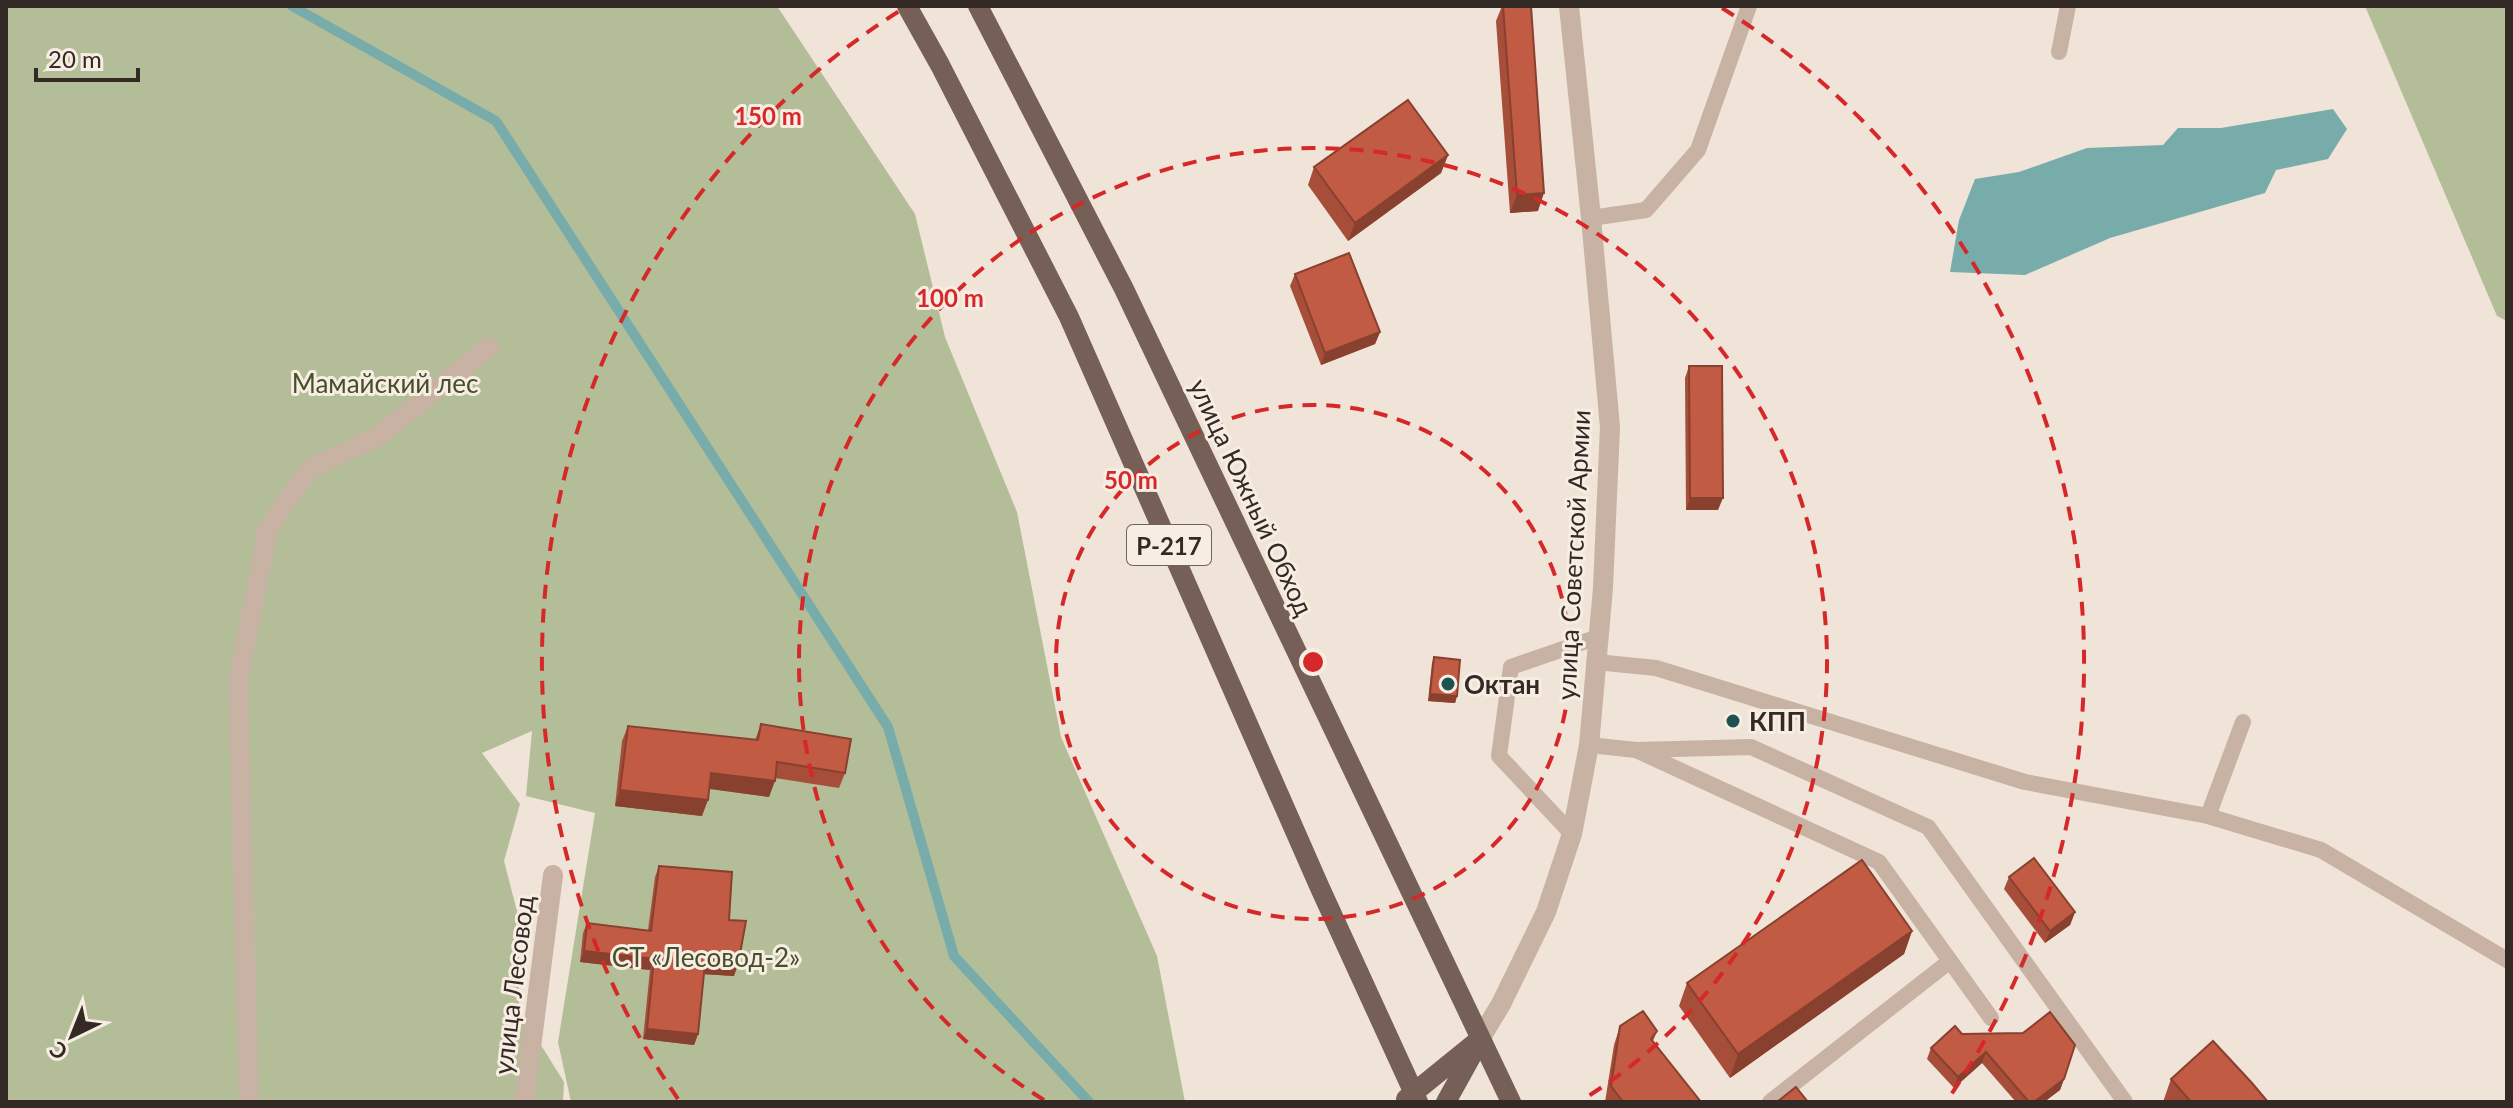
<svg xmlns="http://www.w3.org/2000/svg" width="2513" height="1108" font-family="Lato,sans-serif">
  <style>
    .green { fill: #b3be98 }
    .water { fill: #77acab }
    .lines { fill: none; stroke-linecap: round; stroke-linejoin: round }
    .stream { stroke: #77acab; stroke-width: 10 }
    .lane { stroke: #c7b2a4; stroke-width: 16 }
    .street { stroke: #c7b2a4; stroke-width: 20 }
    .primary { stroke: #755f57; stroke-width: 20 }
    .wall { fill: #a74e3a }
    .shaded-wall { fill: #88402f }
    .building { fill: #c25b43; stroke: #88402f; stroke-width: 2 }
    .ring { fill: none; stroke: #d62828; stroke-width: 4; stroke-dasharray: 14 10 }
    .poi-dot { fill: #1d5253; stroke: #f8ede3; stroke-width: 3 }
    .labels { text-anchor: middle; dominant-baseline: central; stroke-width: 6; stroke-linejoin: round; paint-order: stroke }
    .shield { fill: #f8ede3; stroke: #6e645e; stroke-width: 2 }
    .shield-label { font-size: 24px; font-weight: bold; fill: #332925 }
    .park-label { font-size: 26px; fill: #44502a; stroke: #f8ede3 }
    .street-label { font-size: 26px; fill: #332925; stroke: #f8ede3 }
    .poi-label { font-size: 26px; font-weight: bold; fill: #332925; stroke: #f8ede3; text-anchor: start }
    .centre { fill: #d62828; stroke: #f8ede3; stroke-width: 4 }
    .ring-label { font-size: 24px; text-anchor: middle; font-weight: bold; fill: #d62828; stroke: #f8ede3; stroke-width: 6; stroke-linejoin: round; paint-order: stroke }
  </style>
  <rect width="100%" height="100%" fill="#f0e3d7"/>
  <g class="green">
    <polygon points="6,6 777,6 915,214 945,337 1017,512 1061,737 1157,956 1185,1102 571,1102 558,1042 595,813 526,796 532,731 482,753 520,804 504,861 519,919 519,1010 564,1082 563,1102 6,1102"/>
    <polygon points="2365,6 2507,6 2507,321 2497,316"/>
  </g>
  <polygon class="water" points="2333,109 2347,129 2328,159 2276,170 2265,193 2110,238 2025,275 1950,272 1959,220 1975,179 2019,172 2087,148 2163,145 2178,128 2221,128"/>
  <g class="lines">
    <polyline class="stream" points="292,6 496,121 888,727 954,956 1089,1102"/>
    <g class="lane">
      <polyline points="2059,52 2068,6"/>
      <polyline points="1591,218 1646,210 1698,150 1749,6"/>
      <polyline points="1596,662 1656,668 2025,782 2208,816 2321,850 2507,960"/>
      <polyline points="1589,745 1636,750 1879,862 1991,1018"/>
      <polyline points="1636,750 1751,747 1928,827 2125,1102"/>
      <polyline points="2208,816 2243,722"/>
      <polyline points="1572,834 1499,756 1511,667 1598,637"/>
      <polyline points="1770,1102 1950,961"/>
    </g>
    <g class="street">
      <polyline points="1480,1039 1501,1004 1546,912 1572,834 1589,745 1603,588 1610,427 1591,218 1569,6"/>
      <polyline points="249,1102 238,682 268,529 309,469 379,436 489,347"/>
      <polyline points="524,1102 553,875"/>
    </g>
    <g class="primary">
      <polyline points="907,6 940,65 1069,317 1320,888 1418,1102"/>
      <polyline points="978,6 1124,289 1511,1102"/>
      <polyline points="1406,1099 1480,1039"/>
      <polyline points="1446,1102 1477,1046"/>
    </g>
  </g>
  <g class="wall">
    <polygon points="1502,6 1531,6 1538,211 1510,213 1496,21"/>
    <polygon points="1448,155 1441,173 1348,241 1308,185 1314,167"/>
    <polygon points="1295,274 1380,332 1375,344 1321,365 1290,286"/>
    <polygon points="1689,366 1718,510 1686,510 1685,378"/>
    <polygon points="1434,657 1457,696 1455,703 1428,701 1432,663"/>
    <polygon points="761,724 845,773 839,788 775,778 769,797 709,789 702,816 615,806 622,741 628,726 755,740"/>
    <polygon points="659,866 729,920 734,976 704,974 698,1034 694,1045 643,1039 650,970 580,962 583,933 587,923 648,930 655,877"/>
    <polygon points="2009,877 2075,912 2070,925 2045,943 2004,889"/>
    <polygon points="1912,931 1904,954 1730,1078 1679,1006 1687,983"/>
    <polygon points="1620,1026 1657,1031 1653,1041 1701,1102 1605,1102 1614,1045"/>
    <polygon points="1962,1034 2064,1079 2060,1090 2044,1102 2016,1102 1982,1063 1954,1088 1927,1059 1931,1048"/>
    <polygon points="2171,1079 2268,1102 2163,1102"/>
  </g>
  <g class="shaded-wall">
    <polygon points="1448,155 1441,173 1348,241 1355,223"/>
    <polygon points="1544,193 1538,211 1510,213 1517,195"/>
    <polygon points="1380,332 1375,344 1321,365 1325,353"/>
    <polygon points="1690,498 1723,498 1718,510 1686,510"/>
    <polygon points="1430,694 1457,696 1455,703 1428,701"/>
    <polygon points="711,773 775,781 769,797 705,788"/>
    <polygon points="620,790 708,800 702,816 615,806"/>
    <polygon points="2075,912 2070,925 2045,943 2050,931"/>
    <polygon points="1912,931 1904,954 1730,1078 1738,1054"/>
    <polygon points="584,951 654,959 650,970 580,962"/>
    <polygon points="705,963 738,965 734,976 701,974"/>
    <polygon points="647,1029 698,1034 694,1045 643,1039"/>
    <polygon points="1986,1052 1982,1063 1954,1088 1958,1077"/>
    <polygon points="2064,1079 2060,1090 2044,1102 2034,1102"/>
  </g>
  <g class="building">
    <polygon points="1503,6 1531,6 1544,193 1517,195"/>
    <polygon points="1408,100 1448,155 1355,223 1314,167"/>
    <polygon points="1349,253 1380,332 1325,353 1295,274"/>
    <polygon points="1689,366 1722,366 1723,498 1690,498"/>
    <polygon points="1434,657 1460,660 1457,696 1430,694"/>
    <polygon points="761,724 851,739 845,773 777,762 775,781 711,773 708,800 620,790 628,726 758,740"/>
    <polygon points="2034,858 2075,912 2050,931 2009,877"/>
    <polygon points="1862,860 1912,931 1738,1054 1687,983"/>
    <polygon points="659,866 732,872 729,920 746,921 738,965 705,963 698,1034 647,1029 654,959 584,951 587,923 651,931"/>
    <polygon points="1643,1011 1657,1031 1651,1039 1701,1102 1623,1102 1611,1086 1620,1026"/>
    <polygon points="2050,1012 2075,1045 2064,1079 2034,1102 2029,1102 1986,1052 1958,1077 1931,1048 1955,1026 1962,1034 2023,1033"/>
    <polygon points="2213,1041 2252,1083 2268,1102 2191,1102 2171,1079"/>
    <polygon points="1796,1087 1808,1102 1777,1102"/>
  </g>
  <g class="ring">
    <circle cx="1313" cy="662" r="257"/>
    <path d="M1044 1100A514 514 0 1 1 1582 1100"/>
    <path d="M678 1099A771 771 0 0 1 904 8M1722 8A771 771 0 0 1 1948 1099"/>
  </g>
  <g class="poi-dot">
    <circle cx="1448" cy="684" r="8"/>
    <circle cx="1733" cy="721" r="8"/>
  </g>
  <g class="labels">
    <rect class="shield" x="1127" y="525" width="84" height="40" rx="6"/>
    <g class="shield-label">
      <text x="1169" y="545">Р-217</text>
    </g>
    <g class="park-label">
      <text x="385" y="383">Мамайский лес</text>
      <text x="706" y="957">СТ «Лесовод-2»</text>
    </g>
    <g class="street-label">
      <text transform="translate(1252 497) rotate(65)">улица Южный Обход</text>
      <text transform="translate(1573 555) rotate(-87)">улица Советской Армии</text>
      <text transform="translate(513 985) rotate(-83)">улица Лесовод</text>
    </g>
    <g class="poi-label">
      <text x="1464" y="684">Октан</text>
      <text x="1749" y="721">КПП</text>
    </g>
  </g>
  <circle cx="1313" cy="662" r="12" class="centre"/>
  <g class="ring-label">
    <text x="768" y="125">150 m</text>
    <text x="950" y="307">100 m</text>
    <text x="1131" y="489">50 m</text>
  </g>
  <rect width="2513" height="1108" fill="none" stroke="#332925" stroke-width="16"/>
  <g transform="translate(72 1036) rotate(223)" stroke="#f8ede3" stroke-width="6" paint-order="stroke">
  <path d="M0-6L14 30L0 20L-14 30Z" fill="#332925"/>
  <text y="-12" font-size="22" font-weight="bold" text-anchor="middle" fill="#332925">С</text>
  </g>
  <path d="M36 68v12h102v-12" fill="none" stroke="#332925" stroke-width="4"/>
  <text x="48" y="68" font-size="24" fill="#332925" stroke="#f8ede3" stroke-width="6" paint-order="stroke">20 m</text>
</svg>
